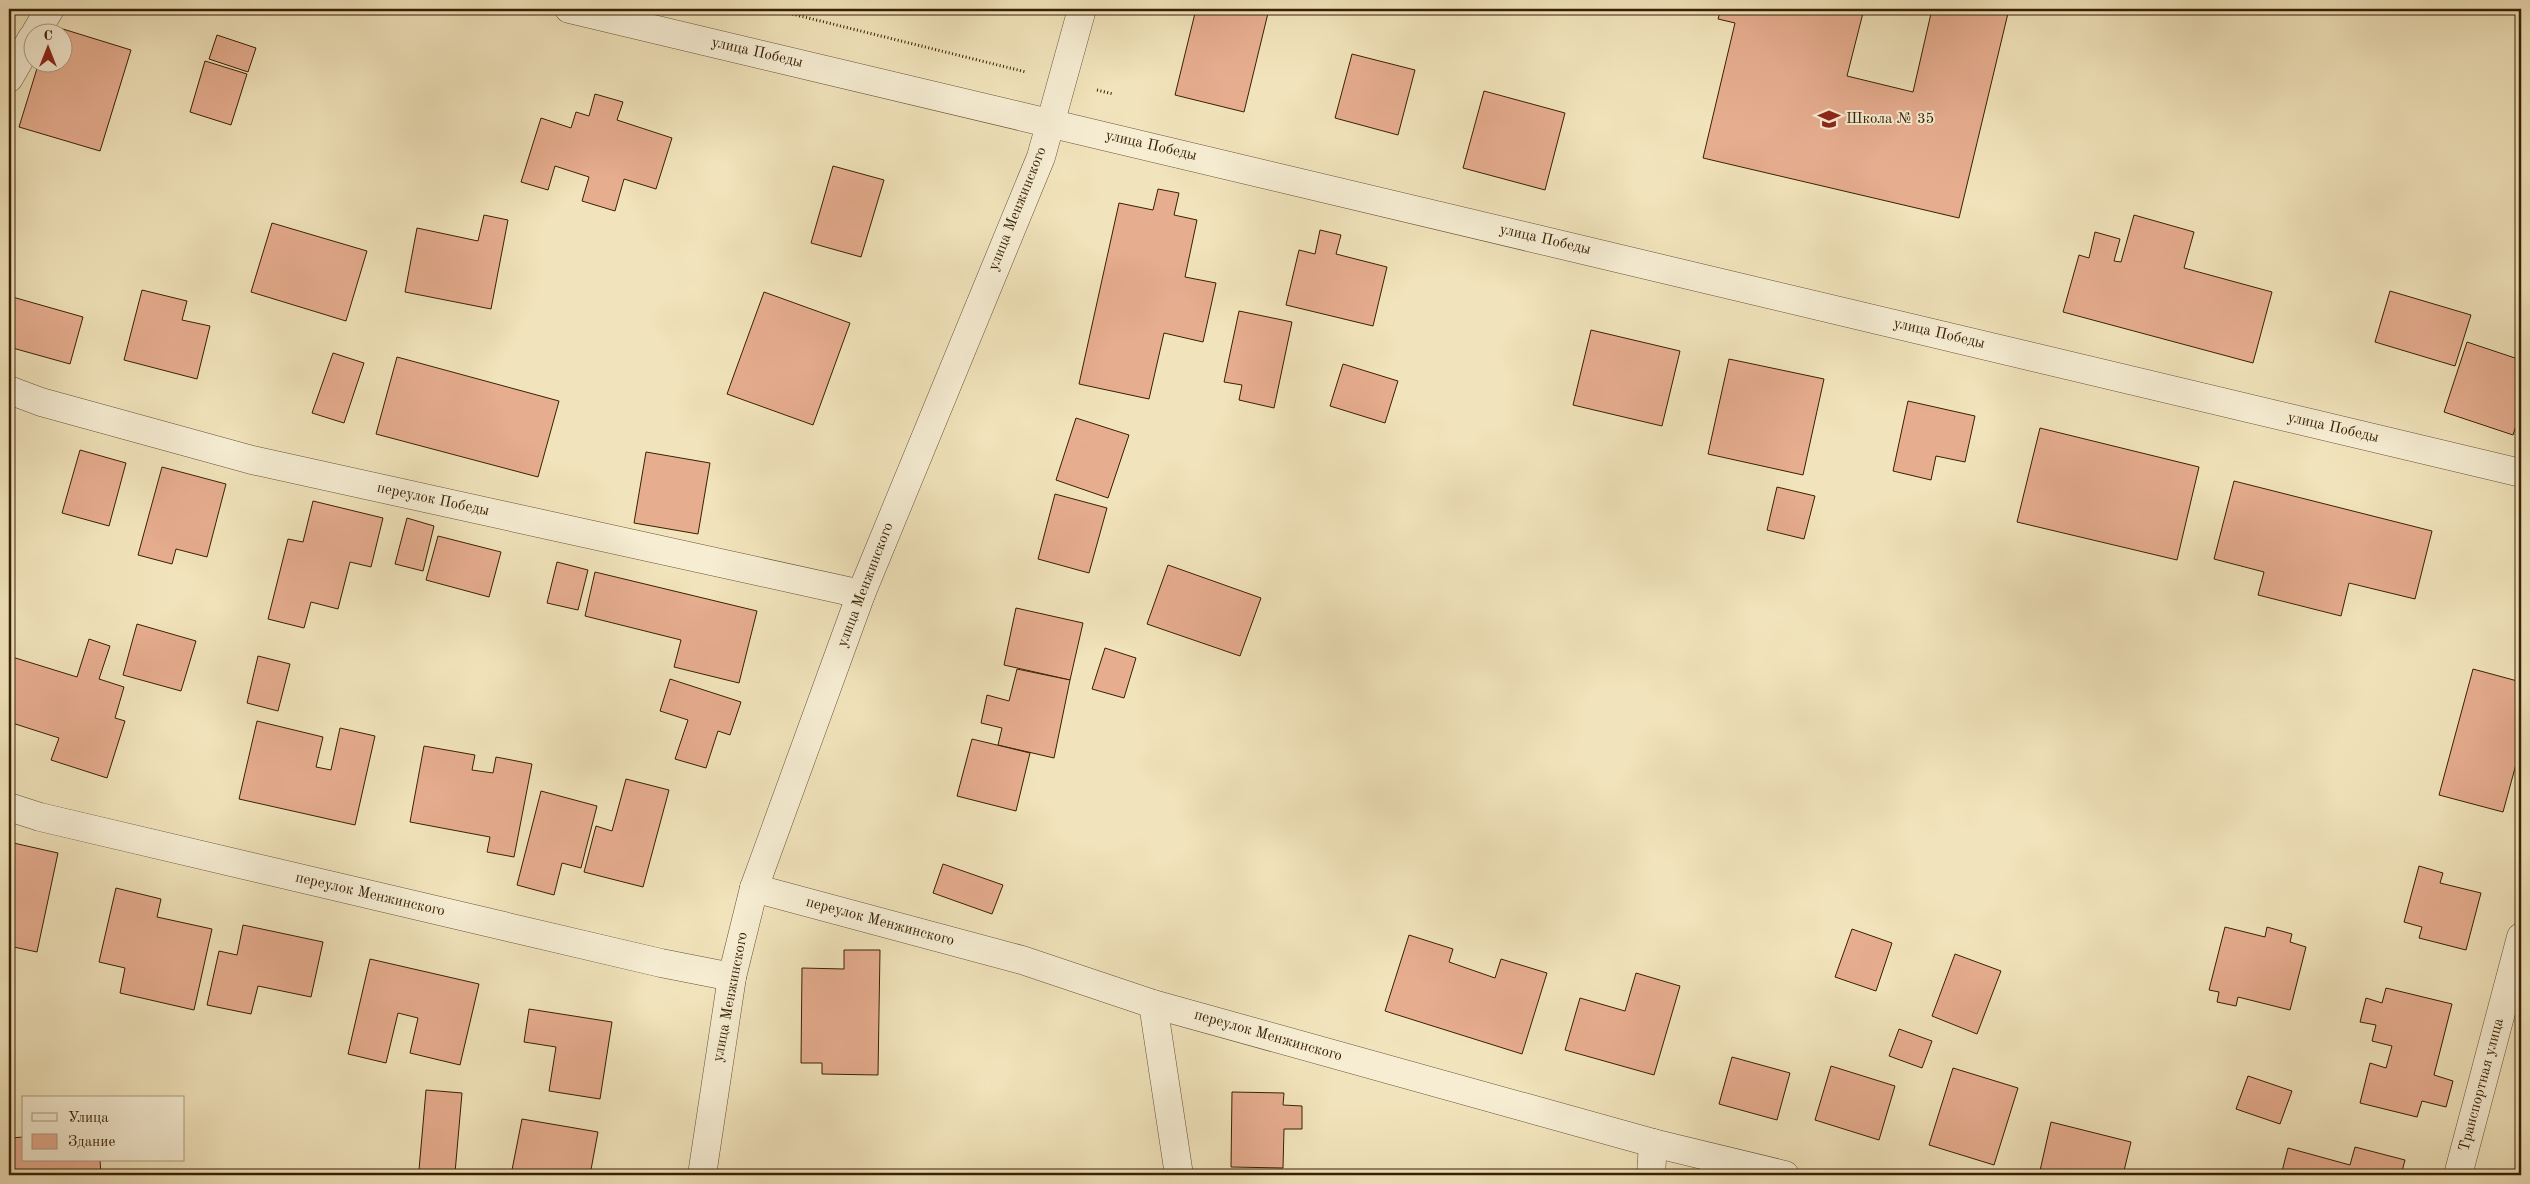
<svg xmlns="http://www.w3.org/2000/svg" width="2530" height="1184" font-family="'Old Standard TT',serif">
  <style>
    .building { fill: #e6ad8f; stroke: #382004 }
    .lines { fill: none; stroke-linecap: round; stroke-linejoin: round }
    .minor-casing { stroke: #665132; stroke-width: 29 }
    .path { stroke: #382004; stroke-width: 3; stroke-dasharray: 1 2.5; stroke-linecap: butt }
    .minor { stroke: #f6edd3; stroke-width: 28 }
    .labels { text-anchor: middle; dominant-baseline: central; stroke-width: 4; stroke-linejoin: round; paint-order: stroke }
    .street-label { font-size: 15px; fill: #382004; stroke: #f6edd3 }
    .poi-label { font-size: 15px; fill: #382004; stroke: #f6edd3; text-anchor: start }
  </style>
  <rect width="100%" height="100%" fill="#f1e3bb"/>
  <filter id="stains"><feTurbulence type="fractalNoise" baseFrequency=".004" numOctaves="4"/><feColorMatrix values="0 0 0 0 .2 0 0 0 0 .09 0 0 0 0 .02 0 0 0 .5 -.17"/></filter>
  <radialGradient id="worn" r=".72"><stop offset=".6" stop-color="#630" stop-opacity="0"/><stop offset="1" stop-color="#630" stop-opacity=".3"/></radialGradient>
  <g class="building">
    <polygon points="1196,9 1269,9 1244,112 1175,95"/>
    <polygon points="1721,9 1864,9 1847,76 1913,92 1932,9 2009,9 1959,218 1703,158 1735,23 1718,19"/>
    <polygon points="50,25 131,50 100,151 19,127 39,62 62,62 62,32 48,32"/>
    <polygon points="217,35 256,48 248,72 209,59"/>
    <polygon points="1352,54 1415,70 1398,135 1335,118"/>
    <polygon points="205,61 247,74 231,125 190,112"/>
    <polygon points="1484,91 1565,113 1545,190 1463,168"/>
    <polygon points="595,94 623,102 617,120 672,138 656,189 624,179 615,211 582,201 589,177 555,166 548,190 521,182 541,118 571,128 576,112 589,116"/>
    <polygon points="833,166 884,180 861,257 811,243"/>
    <polygon points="1158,189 1179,193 1174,215 1197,220 1185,277 1216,283 1203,342 1164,333 1149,399 1079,384 1119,203 1153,210"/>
    <polygon points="484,215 508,220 491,309 405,292 417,228 478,241"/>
    <polygon points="2134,215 2194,232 2184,268 2272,292 2253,363 2063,312 2079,255 2089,258 2095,232 2120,239 2114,261 2121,262"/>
    <polygon points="272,223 367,251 346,321 251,292"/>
    <polygon points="1320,230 1341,235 1336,254 1387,267 1373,326 1286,305 1299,250 1315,254"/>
    <polygon points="142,290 187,301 182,320 210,326 197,379 124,360"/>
    <polygon points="2390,291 2471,315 2455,366 2375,342"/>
    <polygon points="764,292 850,323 813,425 727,394"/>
    <polygon points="9,296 83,317 70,364 9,347"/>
    <polygon points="1239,311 1292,322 1274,408 1239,400 1242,385 1224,382"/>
    <polygon points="1591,330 1680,351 1662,426 1573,405"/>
    <polygon points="2467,342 2521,360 2521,410 2513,435 2444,412"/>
    <polygon points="333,353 364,363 344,423 312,413"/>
    <polygon points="397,357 559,401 538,477 376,434"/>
    <polygon points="1729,359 1824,379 1803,475 1708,454"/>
    <polygon points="1343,364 1398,381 1385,423 1330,406"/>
    <polygon points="1908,401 1975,416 1965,462 1936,456 1931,480 1893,471"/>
    <polygon points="1076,418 1129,435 1108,498 1056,480"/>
    <polygon points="2040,428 2199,467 2177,560 2017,522"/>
    <polygon points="80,450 126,463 109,526 62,513"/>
    <polygon points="646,452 710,463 698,534 634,523"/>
    <polygon points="162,467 226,484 207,557 176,549 172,564 138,555"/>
    <polygon points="2234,481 2432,531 2415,599 2349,583 2341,616 2258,595 2264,572 2214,559"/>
    <polygon points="1777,487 1815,496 1804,539 1767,530"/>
    <polygon points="1055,494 1107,508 1089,573 1038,559"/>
    <polygon points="313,501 383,518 371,567 350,562 338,609 311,602 304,628 268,619 288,539 303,542"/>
    <polygon points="407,518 434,526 423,571 395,564"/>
    <polygon points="438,536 501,552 489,597 426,580"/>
    <polygon points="557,562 588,570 578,610 547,603"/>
    <polygon points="1168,565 1261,598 1240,656 1147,624"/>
    <polygon points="595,572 757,611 739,683 674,667 681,640 585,616"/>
    <polygon points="1016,608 1083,623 1070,680 1004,665"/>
    <polygon points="137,624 196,641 181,691 123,675"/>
    <polygon points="89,639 110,646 99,679 124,687 115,718 125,721 107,778 51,760 59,738 9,722 9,656 77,677"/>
    <polygon points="1105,648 1136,658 1124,698 1092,689"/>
    <polygon points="258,656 290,664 278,711 247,703"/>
    <polygon points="1017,669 1070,680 1054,758 998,745 1002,728 981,723 987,695 1009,701"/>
    <polygon points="2473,669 2521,682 2521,746 2503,812 2439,795"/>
    <polygon points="670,679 741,702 730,735 718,731 706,768 675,759 688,720 660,711"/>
    <polygon points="257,721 323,737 316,767 331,770 340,728 375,736 355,825 239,799"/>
    <polygon points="972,739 1030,753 1016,811 957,796"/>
    <polygon points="424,746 475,755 472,770 493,773 496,757 532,764 514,857 487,852 490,837 410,822"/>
    <polygon points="626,779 669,790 643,887 584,872 596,826 612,831"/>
    <polygon points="541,791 597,806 581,868 562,863 554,895 517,885"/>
    <polygon points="9,842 58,853 37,952 9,946"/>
    <polygon points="943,864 1003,885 992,914 933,893"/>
    <polygon points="2419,866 2443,873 2440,883 2481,893 2466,950 2419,938 2422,927 2404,922"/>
    <polygon points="116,888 161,899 157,917 212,929 194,1010 120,993 125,968 99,962"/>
    <polygon points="243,925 323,942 311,997 258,986 251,1014 207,1005 219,951 237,955"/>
    <polygon points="2225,927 2265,937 2267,927 2292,934 2290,942 2306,947 2290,1010 2238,997 2236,1006 2217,1002 2219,992 2209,990"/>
    <polygon points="1852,929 1892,943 1876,991 1835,977"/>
    <polygon points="1409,935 1453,949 1449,962 1495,978 1501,959 1547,973 1522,1054 1385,1011"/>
    <polygon points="844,950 880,950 878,1075 822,1074 822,1063 801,1063 802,968 844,969"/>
    <polygon points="1955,954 2001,971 1977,1034 1932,1016"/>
    <polygon points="370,959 479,984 460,1065 410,1053 418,1018 398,1013 386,1063 348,1054"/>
    <polygon points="1636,973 1680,986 1654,1075 1565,1050 1580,998 1625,1011"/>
    <polygon points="2386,988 2452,1004 2434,1075 2453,1081 2446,1107 2422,1101 2417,1117 2360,1103 2370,1063 2386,1068 2392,1046 2372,1041 2376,1025 2360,1022 2366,998 2382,1003"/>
    <polygon points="529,1009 612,1022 600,1099 549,1091 556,1047 524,1042"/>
    <polygon points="1899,1029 1932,1041 1922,1068 1889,1056"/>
    <polygon points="1732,1057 1790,1073 1777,1120 1719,1104"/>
    <polygon points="1831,1066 1895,1086 1879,1140 1815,1120"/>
    <polygon points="1953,1068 2018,1088 1994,1165 1929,1145"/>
    <polygon points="2248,1076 2292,1091 2280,1124 2236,1109"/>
    <polygon points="426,1090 462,1093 455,1173 419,1170"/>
    <polygon points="1232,1092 1284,1093 1283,1105 1302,1106 1302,1129 1284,1129 1283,1168 1231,1167"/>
    <polygon points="522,1119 598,1132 590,1175 511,1175"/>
    <polygon points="2051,1122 2131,1142 2123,1175 2039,1175"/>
    <polygon points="24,1137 24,1160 100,1160 101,1175 9,1175 9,1138"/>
    <polygon points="2355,1147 2405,1160 2401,1175 2281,1175 2288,1148 2350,1165"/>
  </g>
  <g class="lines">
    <g class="minor-casing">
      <g id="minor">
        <polyline points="569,9 2521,473"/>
        <polyline points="36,32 50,9"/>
        <polyline points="9,78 32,38"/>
        <polyline points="9,390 41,402 252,460 861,594"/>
        <polyline points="9,807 40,817 661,963 732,977"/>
        <polyline points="754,888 1022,960 1153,1004 1653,1143 1785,1175"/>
        <polyline points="1153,1004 1179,1175"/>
        <polyline points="702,1175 732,977 754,888 861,594 1041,157 1082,9"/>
        <polyline points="1651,1175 1653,1143"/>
        <polyline points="2458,1175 2521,937"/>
      </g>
    </g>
    <g class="path">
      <polyline points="772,9 1026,72"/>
      <polyline points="1097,90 1113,94"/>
    </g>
    <use href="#minor" class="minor"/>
  </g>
  <defs>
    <g id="school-bare" transform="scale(1.725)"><path d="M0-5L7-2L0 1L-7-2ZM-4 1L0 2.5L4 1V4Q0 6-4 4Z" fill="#8f2418" stroke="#f6edd3" stroke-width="2.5" paint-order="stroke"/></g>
  </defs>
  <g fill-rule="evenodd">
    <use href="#school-bare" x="1829" y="119"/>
  </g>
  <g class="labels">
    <g class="street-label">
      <text transform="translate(757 53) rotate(13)">улица Победы</text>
      <text transform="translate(1151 146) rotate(13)">улица Победы</text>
      <text transform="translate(1018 209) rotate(-68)">улица Менжинского</text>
      <text transform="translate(1545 240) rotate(13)">улица Победы</text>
      <text transform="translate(1939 334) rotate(13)">улица Победы</text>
      <text transform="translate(2333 428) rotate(13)">улица Победы</text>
      <text transform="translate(433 500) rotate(12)">переулок Победы</text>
      <text transform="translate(866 585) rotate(-69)">улица Менжинского</text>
      <text transform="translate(370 895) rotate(13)">переулок Менжинского</text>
      <text transform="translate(880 922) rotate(15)">переулок Менжинского</text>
      <text transform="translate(731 997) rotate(-79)">улица Менжинского</text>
      <text transform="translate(1268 1036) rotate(16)">переулок Менжинского</text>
      <text transform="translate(2482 1085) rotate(-75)">Транспортная улица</text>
    </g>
    <g class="poi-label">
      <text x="1846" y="119">Школа № 35</text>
    </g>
  </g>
  <rect width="2530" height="1184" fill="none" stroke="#f1e3bb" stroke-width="30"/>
  <rect x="10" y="10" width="2510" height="1164" fill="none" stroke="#382004" stroke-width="2.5"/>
  <rect x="15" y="15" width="2500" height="1154" fill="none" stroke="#382004"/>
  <rect x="22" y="1096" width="162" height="65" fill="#f6edd3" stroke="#aa9b80"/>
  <rect x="32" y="1113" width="25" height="8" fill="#f6edd3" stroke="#aa9b80"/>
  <text x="68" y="1122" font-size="15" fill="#382004">Улица</text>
  <rect x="32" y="1134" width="25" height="15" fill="#e6ad8f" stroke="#aa9b80"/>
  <text x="68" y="1146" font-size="15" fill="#382004">Здание</text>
  <g transform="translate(48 48)"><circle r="24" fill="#f6edd3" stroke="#aa9b80"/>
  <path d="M0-4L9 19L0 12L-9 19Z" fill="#8f2418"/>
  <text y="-8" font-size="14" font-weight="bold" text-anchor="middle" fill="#382004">С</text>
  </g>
  <rect width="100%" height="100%" filter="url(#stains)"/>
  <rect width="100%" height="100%" fill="url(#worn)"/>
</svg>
